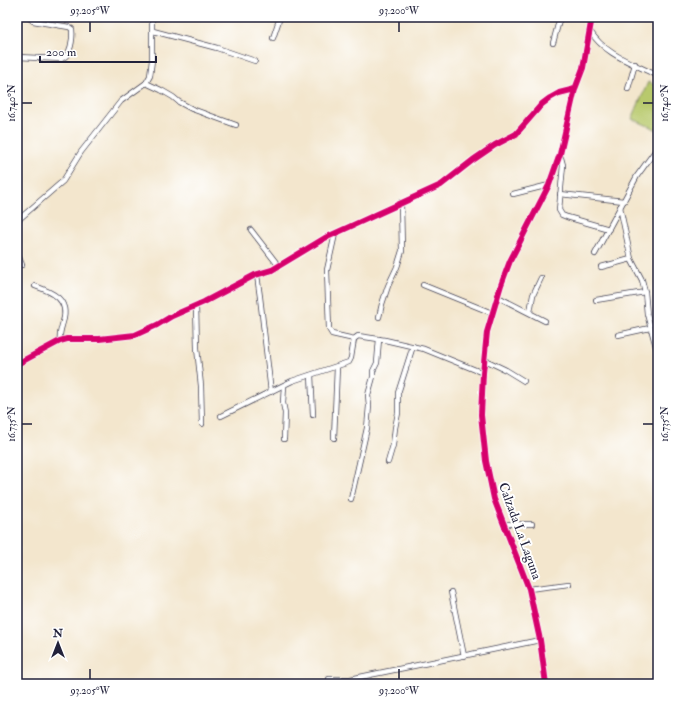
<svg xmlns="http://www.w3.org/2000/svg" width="675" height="701" font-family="'IM FELL Double Pica',serif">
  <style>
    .pitch { fill: #b8c96c; stroke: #6d7654 }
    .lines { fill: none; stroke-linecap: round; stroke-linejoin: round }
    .minor-casing { stroke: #413f51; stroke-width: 6 }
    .minor { stroke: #fff; stroke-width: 4.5 }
    .cycleway-casing { stroke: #fff; stroke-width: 8 }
    .cycleway { stroke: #d6006c; stroke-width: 6 }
    .ticks { fill: none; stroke: #22223b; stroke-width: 1.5 }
    .labels { text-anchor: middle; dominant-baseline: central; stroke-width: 4; stroke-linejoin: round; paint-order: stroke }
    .street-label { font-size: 13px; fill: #22223b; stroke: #fff }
    .neatline { fill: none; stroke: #22223b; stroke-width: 1.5 }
    .ticks-label { font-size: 10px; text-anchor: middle; fill: #22223b }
  </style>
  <rect width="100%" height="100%" fill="#fff"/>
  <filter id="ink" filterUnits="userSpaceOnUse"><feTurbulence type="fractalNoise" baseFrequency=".025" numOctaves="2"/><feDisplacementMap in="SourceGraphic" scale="8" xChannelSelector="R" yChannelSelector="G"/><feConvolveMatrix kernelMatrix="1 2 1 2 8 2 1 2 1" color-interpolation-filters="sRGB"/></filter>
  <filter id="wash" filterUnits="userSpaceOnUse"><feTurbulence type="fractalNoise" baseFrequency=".012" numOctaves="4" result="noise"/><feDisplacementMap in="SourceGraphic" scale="16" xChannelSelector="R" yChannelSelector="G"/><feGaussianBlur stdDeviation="0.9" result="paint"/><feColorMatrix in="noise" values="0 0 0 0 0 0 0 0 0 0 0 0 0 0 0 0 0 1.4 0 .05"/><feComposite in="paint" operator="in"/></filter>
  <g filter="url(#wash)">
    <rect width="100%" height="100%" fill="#f3e6cd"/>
    <polygon class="pitch" points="648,82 658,86 658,130 632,119"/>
  </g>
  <g filter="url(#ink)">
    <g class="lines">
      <g class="minor-casing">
        <g id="minor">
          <polyline points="578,17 592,22"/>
          <polyline points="153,31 217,48 255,61"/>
          <path d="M590,31C605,55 633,63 658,76"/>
          <polyline points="273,38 280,17"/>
          <polyline points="553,43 560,17"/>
          <path d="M17,57L61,59C71,56 73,39 72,29L69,27L33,21L28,17"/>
          <polyline points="146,83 161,90 173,97 179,102 192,109 236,125"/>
          <polyline points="628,89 635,64"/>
          <polyline points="560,154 563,165 559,210 562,215 567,217 609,229"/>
          <polyline points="513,194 549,185"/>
          <polyline points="560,194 624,201"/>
          <polyline points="620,207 631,259 642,280 645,292 647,314 658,354"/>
          <polyline points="17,221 63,181 81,152 121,101 146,83 150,76 152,60 152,17"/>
          <polyline points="251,230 278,265"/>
          <polyline points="335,234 327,270 329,329 332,334 354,339 358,336 385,340 424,349 483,373"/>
          <polyline points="17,252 22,265"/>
          <polyline points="595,254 637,176 658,147"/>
          <polyline points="601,267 631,259"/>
          <polyline points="257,275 260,297 271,392"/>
          <polyline points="423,285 492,313"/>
          <path d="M35,286C52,292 70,299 63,322C61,329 59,333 60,341"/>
          <polyline points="498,297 545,321"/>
          <polyline points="596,300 645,292"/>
          <polyline points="196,305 197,348 201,386 202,424"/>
          <polyline points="530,312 533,295 541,278"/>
          <polyline points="379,317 382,304 388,286 397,267 402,251 401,202"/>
          <polyline points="618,335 650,328"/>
          <polyline points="485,360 506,370 524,381"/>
          <polyline points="17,364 60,341 67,339 99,339 135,335 157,325 172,316 204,302 255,275 272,270 325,238 441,185 473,160 495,145 516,134 542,104 550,98 559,93 575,89"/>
          <polyline points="311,375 313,415"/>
          <polyline points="284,386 283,403 285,413 284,439"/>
          <polyline points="221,416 292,381 349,362 351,358 354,339"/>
          <polyline points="334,438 337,367"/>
          <polyline points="388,462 393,445 395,428 398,413 398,393 413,346"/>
          <polyline points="351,499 367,428 369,406 368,395 373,377 373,371 377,363 379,339"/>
          <polyline points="504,524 532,524"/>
          <polyline points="529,589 569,584"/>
          <polyline points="451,592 464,656"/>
          <polyline points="329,679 350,679 540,640"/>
          <polyline points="546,684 540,640 529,589 494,499 486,461 481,415 483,373 487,332 501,285 510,261 549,185 560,154 575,89 583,68 592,17"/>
        </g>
      </g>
      <use href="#minor" class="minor"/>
      <g class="cycleway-casing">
        <g id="cycleway">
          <polyline points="17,364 60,341 67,339 99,339 135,335 157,325 172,316 204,302 255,275 272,270 325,238 441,185 473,160 495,145 516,134 542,104 550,98 559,93 575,89"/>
          <polyline points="546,684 540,640 529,589 494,499 486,461 481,415 483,373 487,332 501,285 510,261 549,185 560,154 575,89 583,68 592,17"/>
        </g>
      </g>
      <use href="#cycleway" class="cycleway"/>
    </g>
  </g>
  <path class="ticks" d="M90,22V32M399,22V32M22,103H32M643,103H653M22,424H32M643,424H653M90,669V679M399,669V679"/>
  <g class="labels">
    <g class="street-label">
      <text transform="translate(520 531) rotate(70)">Calzada La Laguna</text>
    </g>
  </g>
  <rect width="675" height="701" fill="none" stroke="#fff" stroke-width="44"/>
  <g transform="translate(58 643)" stroke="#ffffff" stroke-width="3" paint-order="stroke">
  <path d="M0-3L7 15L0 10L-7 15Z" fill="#22223b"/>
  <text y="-6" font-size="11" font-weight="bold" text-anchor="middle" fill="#22223b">N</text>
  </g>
  <path d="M40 56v6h116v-6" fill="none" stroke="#22223b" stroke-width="2"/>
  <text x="46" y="56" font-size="12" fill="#22223b" stroke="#ffffff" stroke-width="3" paint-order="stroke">200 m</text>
  <rect x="22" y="22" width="631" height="657" class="neatline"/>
  <g class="ticks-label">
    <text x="90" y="14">93.205°W</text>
    <text x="399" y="14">93.200°W</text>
    <text transform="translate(11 103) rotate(-90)" y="4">16.740°N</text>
    <text transform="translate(664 103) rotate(-90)" y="4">16.740°N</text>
    <text transform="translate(11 424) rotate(-90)" y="4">16.735°N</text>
    <text transform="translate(664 424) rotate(-90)" y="4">16.735°N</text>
    <text x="90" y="694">93.205°W</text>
    <text x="399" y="694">93.200°W</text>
  </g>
</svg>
